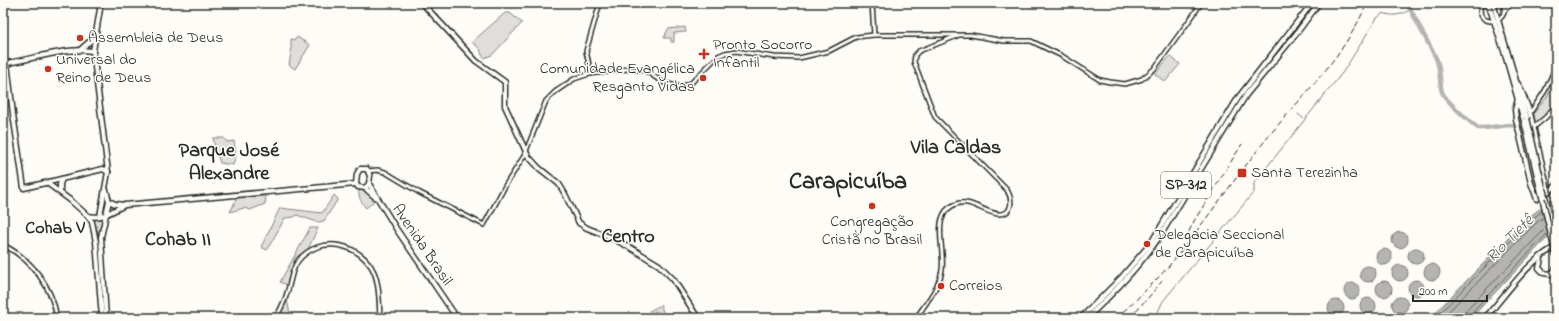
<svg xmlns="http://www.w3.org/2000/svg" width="1559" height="321" font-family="'Indie Flower',sans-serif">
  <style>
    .green { fill: #dfdeda; stroke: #858482 }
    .water { fill: #b5b4b1; stroke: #7e7d7b }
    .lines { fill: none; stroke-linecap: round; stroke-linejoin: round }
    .shore { stroke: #626261; stroke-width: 1 }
    .stream { stroke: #7e7d7b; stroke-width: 1 }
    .river { stroke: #b5b4b1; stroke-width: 4.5 }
    .minor-casing { stroke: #2b2b2b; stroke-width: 6 }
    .major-casing { stroke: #2b2b2b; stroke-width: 7 }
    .minor { stroke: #fdfcf7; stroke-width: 3 }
    .major { stroke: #fdfcf7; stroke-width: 4 }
    .rail { stroke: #2b2b2b; stroke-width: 1; stroke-dasharray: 6 3; stroke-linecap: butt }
    .major-bridge-casing { stroke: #2b2b2b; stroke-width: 7; stroke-linecap: butt }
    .major-bridge { stroke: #fdfcf7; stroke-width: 4 }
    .poi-dot { fill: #c8321e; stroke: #fdfcf7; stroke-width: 1.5 }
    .labels { text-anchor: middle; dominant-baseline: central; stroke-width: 3; stroke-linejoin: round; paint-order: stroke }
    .shield { fill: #fdfcf7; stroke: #6a6a68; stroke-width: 1 }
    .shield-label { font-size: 15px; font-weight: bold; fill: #2b2b2b }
    .poi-label { font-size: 16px; fill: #2b2b2b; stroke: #fdfcf7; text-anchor: start }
    .street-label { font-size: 16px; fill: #2b2b2b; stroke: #fdfcf7 }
    .water-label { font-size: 17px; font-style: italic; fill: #5b5b5a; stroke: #fdfcf7 }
    .quarter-label { font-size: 18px; font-weight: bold; fill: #2b2b2b; stroke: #fdfcf7 }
    .district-label { font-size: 20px; font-weight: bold; fill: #2b2b2b; stroke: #fdfcf7 }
    .town-label { font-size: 24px; font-weight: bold; fill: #2b2b2b; stroke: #fdfcf7 }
  </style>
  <rect width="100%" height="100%" fill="#fdfcf7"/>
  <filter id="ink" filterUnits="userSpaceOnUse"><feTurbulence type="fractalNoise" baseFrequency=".025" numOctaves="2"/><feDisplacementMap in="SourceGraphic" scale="8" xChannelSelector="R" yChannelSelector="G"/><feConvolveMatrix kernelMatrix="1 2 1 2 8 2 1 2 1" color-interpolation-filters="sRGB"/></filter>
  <g filter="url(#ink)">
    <g class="green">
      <polygon points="505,13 510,13 522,23 492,55 484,58 482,55 480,49 472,42"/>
      <polygon points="685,27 686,32 674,33 674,42 671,42 671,38 664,38 668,29"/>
      <polygon points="297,37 310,45 295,69 289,65 291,53 291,39 295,40"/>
      <polygon points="1170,56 1180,64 1165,82 1155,74"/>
      <path d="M1556,79C1556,104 1557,106 1537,122L1535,120L1534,113L1547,97Z"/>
      <polygon points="213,138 224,138 227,142 234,141 236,155 233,165 220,163 215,148"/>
      <path d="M359,190L367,192L374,201L366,208C361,202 358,197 359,190Z"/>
      <polygon points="334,195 338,199 324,221 317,222 297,215 294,217 285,218 267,250 261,247 280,208 322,213"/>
      <polygon points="266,196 265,204 250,210 244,208 230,212 237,198"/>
      <polygon points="103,218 99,239 101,273 99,273 98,232 93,219"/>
      <polygon points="310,228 318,228 308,249 295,258 287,285 280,282"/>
      <polygon points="287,300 291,318 278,318"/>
      <polygon points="661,305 664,316 659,318 648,318 658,314 656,311 651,314 649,311"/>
    </g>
    <g class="water">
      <polygon points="1556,196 1556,231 1541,244 1471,318 1430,318 1529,217"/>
      <circle cx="1400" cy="240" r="8"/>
      <circle cx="1416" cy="256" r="8"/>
      <circle cx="1384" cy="257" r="8"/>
      <circle cx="1432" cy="272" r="8"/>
      <circle cx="1400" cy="273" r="8"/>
      <circle cx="1368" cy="274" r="8"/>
      <circle cx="1416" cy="288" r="8"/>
      <circle cx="1384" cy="289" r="8"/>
      <circle cx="1352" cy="291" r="8"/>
      <circle cx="1400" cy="305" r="8"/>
      <circle cx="1368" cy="306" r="8"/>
      <circle cx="1336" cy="308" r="8"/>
    </g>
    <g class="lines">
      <g class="shore">
        <polyline points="1435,318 1531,220 1542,211"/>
        <polyline points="1442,318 1535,224 1544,217"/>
        <polyline points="1463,318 1466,310 1546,228"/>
        <polyline points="1468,318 1470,314 1548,233"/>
      </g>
      <g class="stream">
        <polyline points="1298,114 1304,119"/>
        <path d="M1155,318L1163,301L1254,192V183L1343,72L1377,18L1383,13C1394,17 1400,15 1410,10"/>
      </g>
      <g class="river">
        <path d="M1407,3L1436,58C1441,69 1439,81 1442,92C1445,100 1471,123 1478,128H1484L1509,125L1522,127"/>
        <polyline points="1551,193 1556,199"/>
      </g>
      <g class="minor-casing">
        <g id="minor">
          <polyline points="872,3 874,35"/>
          <path d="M1482,3C1471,27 1512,27 1503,3"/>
          <polyline points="1505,10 1509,6 1515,3"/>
          <polyline points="591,74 586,51 600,3"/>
          <polyline points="1530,113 1545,91 1556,66"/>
          <polyline points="1533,128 1546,117 1556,105"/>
          <polyline points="368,171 377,170 385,172 420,193 484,225 505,186 524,156 546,101 555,92 574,79 589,74 627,69 644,70 664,83 680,87 691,83 718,56 725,53 736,51 774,57 799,58 829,51 856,37 874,35 971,35 1004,41 1031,41 1062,56 1100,80 1110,82 1125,84 1142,79 1154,69 1194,14 1201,3"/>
          <path d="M3,245C32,259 52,287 57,318"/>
          <path d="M276,318C280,310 285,301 287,293C291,282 291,270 298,261C319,234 361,243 374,272C380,286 379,303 380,318"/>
          <path d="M916,318C926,303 939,288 942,270C945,252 933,220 949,208C967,194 981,212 998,214C1013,215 1013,200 1007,190L935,117L914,62L915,55L919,51L957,36"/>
        </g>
      </g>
      <g class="major-casing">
        <g id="major">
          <polyline points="422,3 476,61 505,82 505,106 528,156 539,168 559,184 565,194 579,223 587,228 610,237 631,248 659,265 673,279 698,318"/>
          <polyline points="1488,3 1504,51 1524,121"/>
          <polyline points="1493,3 1527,118"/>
          <polyline points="80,50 96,36"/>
          <path d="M93,51C66,47 34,59 7,63L13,114L24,188L103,169L108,172"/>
          <polyline points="1518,84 1522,92 1530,113 1548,190"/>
          <polyline points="1518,99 1515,110 1516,119 1531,183 1537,199 1556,186"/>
          <polygon points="360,169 367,169 370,176 369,184 365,188 358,187 356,184 357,174"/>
          <polyline points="47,183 70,200 88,216 92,222 96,242 102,318"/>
          <polyline points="369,184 397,230 457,318"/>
          <polyline points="365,188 375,197"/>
          <polyline points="106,190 109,201 115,204 125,205 356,184"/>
          <polyline points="60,192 60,184 62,179"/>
          <polyline points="1545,196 1556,239"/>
          <path d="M88,216C104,219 109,212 123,206"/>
          <polyline points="100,216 108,172 93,51 101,3"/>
          <polyline points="1541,259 1539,268 1544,273 1551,274 1556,269"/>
          <polyline points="106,318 101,237 109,201"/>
          <polyline points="1081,318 1121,278 1151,243 1238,98 1312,3"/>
          <path d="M1087,318C1114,292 1139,267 1160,236L1246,95L1296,34L1319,3"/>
          <path d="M1485,318C1504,297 1530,258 1556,247"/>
        </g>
      </g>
      <use href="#minor" class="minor"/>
      <use href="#major" class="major"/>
      <g class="rail">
        <polyline points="1185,240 1194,221 1242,144"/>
        <path d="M1116,318C1134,302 1152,285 1168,267C1203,225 1234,179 1268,137C1304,93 1345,56 1367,3"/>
        <polyline points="1129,318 1148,298 1162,281"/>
      </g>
      <g class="major-bridge-casing">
        <g id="major-bridge">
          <polyline points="1527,118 1545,196"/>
          <polyline points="1524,121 1556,256"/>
        </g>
      </g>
      <use href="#major-bridge" class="major-bridge"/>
    </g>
  </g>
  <g class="poi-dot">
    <circle cx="80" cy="38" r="4"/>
    <path d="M702 48h4v4h4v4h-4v4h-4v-4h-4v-4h4z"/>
    <circle cx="48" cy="69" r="4"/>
    <circle cx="703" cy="78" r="4"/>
    <rect x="1237" y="168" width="10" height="10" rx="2"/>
    <circle cx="872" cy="206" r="4"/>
    <circle cx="1147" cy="244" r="4"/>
    <circle cx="941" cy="286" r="4"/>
  </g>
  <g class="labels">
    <rect class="shield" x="1161" y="172" width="50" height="26" rx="3"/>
    <g class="shield-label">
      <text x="1186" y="185">SP-312</text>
    </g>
    <g class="poi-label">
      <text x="88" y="38">Assembleia de Deus</text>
      <text x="713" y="45">Pronto Socorro<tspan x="713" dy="18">Infantil</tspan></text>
      <text x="56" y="60">Universal do<tspan x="56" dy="18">Reino de Deus</tspan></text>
      <text x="695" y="69" text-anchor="end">Comunidade Evangélica<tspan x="695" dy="18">Resganto Vidas</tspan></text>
      <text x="1251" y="173">Santa Terezinha</text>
      <text x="872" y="222" text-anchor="middle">Congregação<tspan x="872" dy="18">Cristã no Brasil</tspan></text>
      <text x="1155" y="235">Delegacia Seccional<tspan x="1155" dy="18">de Carapicuíba</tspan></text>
      <text x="949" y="286">Correios</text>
    </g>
    <g class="street-label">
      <text transform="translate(422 245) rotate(56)">Avenida Brasil</text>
    </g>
    <g class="water-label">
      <text transform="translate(1510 239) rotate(-45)">Rio Tietê</text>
    </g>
    <g class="quarter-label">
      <text x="55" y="229">Cohab V</text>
    </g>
    <g class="district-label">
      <text x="956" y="148">Vila Caldas</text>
      <text x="229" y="151">Parque José<tspan x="229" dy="23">Alexandre</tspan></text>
      <text x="628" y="237">Centro</text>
      <text x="178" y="240">Cohab II</text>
    </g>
    <g class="town-label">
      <text x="848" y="182">Carapicuíba</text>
    </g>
  </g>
  <rect width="1559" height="321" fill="none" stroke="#fdfcf7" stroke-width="16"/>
  <rect x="8" y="8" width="1543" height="305" fill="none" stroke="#2b2b2b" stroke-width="1.5" filter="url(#ink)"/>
  <path d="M1413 295v6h74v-6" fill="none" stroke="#2b2b2b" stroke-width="2"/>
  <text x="1419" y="295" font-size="12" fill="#2b2b2b" stroke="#fdfcf7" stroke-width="3" paint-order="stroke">200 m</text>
</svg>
